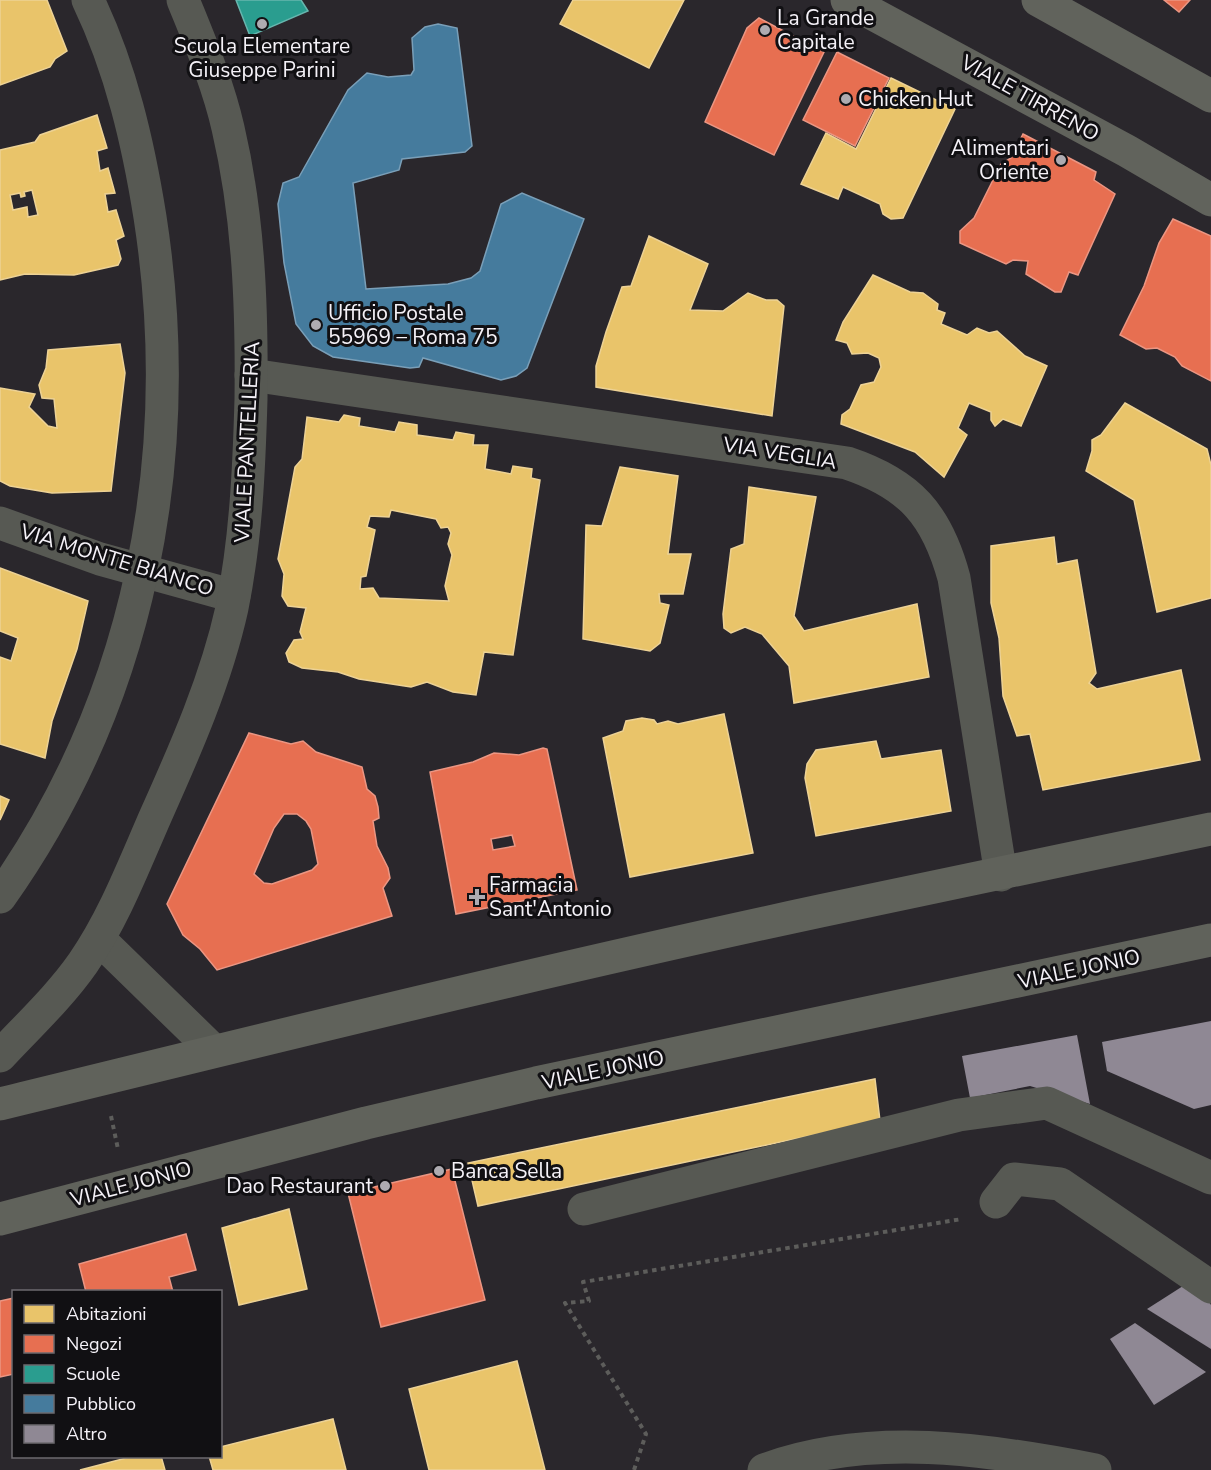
<svg xmlns="http://www.w3.org/2000/svg" width="1211" height="1470" font-family="'Nunito Sans',sans-serif">
  <style>
    .homes { fill: #e9c46a; stroke: #edd295; stroke-width: 1.5; fill-rule: evenodd }
    .shops { fill: #e76f51; stroke: #eb9683; stroke-width: 1.5; fill-rule: evenodd }
    .schools { fill: #2a9d8f; stroke: #67b6ae; stroke-width: 1.5 }
    .public { fill: #457b9d; stroke: #7a9fb8; stroke-width: 1.5 }
    .building { fill: #8f8894 }
    .lines { fill: none; stroke-linecap: round; stroke-linejoin: round }
    .path { stroke: #5d5d5b; stroke-width: 4; stroke-dasharray: 4.5 4.5; stroke-linecap: butt }
    .pedestrian { stroke: #575953; stroke-width: 33 }
    .minor { stroke: #575953; stroke-width: 33 }
    .tertiary { stroke: #575953; stroke-width: 33 }
    .secondary { stroke: #61635c; stroke-width: 33 }
    .primary { stroke: #60625b; stroke-width: 33 }
    .poi-dot { fill: #aeabb1; stroke: #111013; stroke-width: 2 }
    .labels { text-anchor: middle; dominant-baseline: central; stroke-width: 6; stroke-linejoin: round; paint-order: stroke }
    .poi-label { font-size: 21px; fill: #f5f2f8; stroke: #111013; text-anchor: start }
    .street-label { font-size: 21px; fill: #f5f2f8; stroke: #111013 }
  </style>
  <rect width="100%" height="100%" fill="#2a272c"/>
  <g class="homes">
    <polygon points="0,0 47,0 67,51 55,59 50,67 0,85"/>
    <polygon points="573,0 684,0 649,68 560,24"/>
    <polygon points="891,78 955,109 903,218 891,219 883,214 880,204 843,187 838,199 801,184 826,133 856,149"/>
    <polygon points="375,84 379,121 326,215 332,251 288,254 283,220 309,214 369,110 363,92"/>
    <path d="M97,115L107,148L97,151L100,171L108,168L115,193L105,194L108,212L116,210L124,236L116,240L121,259L118,265L74,275L25,274L0,280V150L35,142L40,135ZM32,190L38,215L28,217L27,207L13,210L10,195L20,193L21,197L25,196L24,192Z"/>
    <polygon points="649,236 708,264 690,310 723,311 748,293 766,300 777,300 784,306 772,416 596,387 596,366 606,332 622,287 631,286"/>
    <polygon points="873,275 910,292 923,293 938,304 937,310 945,313 941,324 967,335 977,328 989,333 997,331 1025,356 1047,366 1021,426 1003,419 995,426 991,420 991,412 969,403 958,428 967,435 944,477 915,452 841,424 842,415 850,409 861,385 874,382 881,367 879,358 868,353 852,354 847,343 836,340 843,322"/>
    <polygon points="120,344 125,373 111,491 52,493 10,486 0,481 0,388 35,394 29,407 48,426 57,428 54,399 42,398 39,385 46,368 48,350"/>
    <polygon points="1125,403 1207,449 1211,465 1211,598 1157,612 1134,500 1086,471 1092,451 1092,440 1101,435"/>
    <path d="M344,415L360,418L359,426L395,432L399,422L417,425V435L453,440L456,432L474,435L473,445H488L485,469L511,474L513,466L532,469L531,478L540,480L513,655L484,652L476,695L453,692L427,682L411,687L359,679L338,672L302,668L289,662L286,653L294,640L303,639L300,632L306,608L288,606L282,596L284,574L278,559L295,467L302,459L307,417L339,422ZM391,510L436,519L441,528L448,527L451,533L448,544L452,555L445,586L449,601L379,598L373,588L360,589L361,577L366,576L375,530L367,527L370,516L389,517Z"/>
    <polygon points="620,467 678,476 668,554 691,554 683,594 659,594 660,603 669,605 660,643 650,651 583,639 586,525 602,526"/>
    <polygon points="749,487 816,497 794,616 804,631 917,604 929,677 794,703 789,666 762,634 745,627 731,633 724,628 723,614 731,549 744,544"/>
    <polygon points="1054,537 1057,564 1077,560 1096,673 1089,683 1097,689 1181,670 1200,760 1043,790 1030,734 1017,736 1003,696 999,638 991,603 991,546"/>
    <polygon points="0,568 88,601 77,649 52,721 45,758 0,744 0,657 11,661 18,638 0,631"/>
    <polygon points="724,714 753,853 630,877 603,738 623,731 626,721 642,718 654,720 657,724 668,721 678,724"/>
    <polygon points="876,741 881,759 941,750 951,811 816,836 805,778 807,764 816,750"/>
    <polygon points="0,796 9,800 0,820"/>
    <polygon points="875,1079 880,1121 478,1206 468,1163"/>
    <polygon points="289,1209 307,1289 239,1305 222,1228"/>
    <polygon points="517,1361 545,1470 429,1470 409,1389"/>
    <polygon points="333,1419 346,1470 213,1470 209,1456 220,1456 220,1447"/>
    <polygon points="134,1456 161,1456 165,1470 80,1470"/>
  </g>
  <g class="shops">
    <polygon points="1164,0 1190,0 1179,12"/>
    <polygon points="759,18 824,52 774,155 705,122 747,28"/>
    <polygon points="837,52 889,78 855,146 803,120"/>
    <polygon points="1023,134 1096,172 1094,180 1115,194 1078,275 1069,272 1061,292 1055,292 1026,274 1028,261 1013,260 1006,264 960,243 960,231 974,218 1001,164 1011,158"/>
    <polygon points="1173,219 1211,236 1211,381 1182,366 1175,357 1157,348 1146,349 1120,335 1144,286 1159,243"/>
    <path d="M249,733L291,744L303,741L316,752L362,767L367,789L375,796L378,807L379,818L373,821L377,846L388,868L390,878L383,888L392,916L217,970L200,949L183,935L167,904ZM284,814H297L306,821L311,829L318,864L312,870L272,884L264,883L254,874L274,828Z"/>
    <path d="M543,748L547,749L577,890L456,914L430,772L473,762L494,753L519,755ZM512,835L515,846L493,850L491,839Z"/>
    <polygon points="452,1169 485,1300 381,1327 348,1193"/>
    <polygon points="186,1234 196,1270 169,1277 173,1292 86,1292 79,1264"/>
    <polygon points="14,1298 14,1374 0,1377 0,1301"/>
  </g>
  <polygon class="schools" points="236,0 301,0 308,11 250,36"/>
  <polygon class="public" points="438,24 457,28 472,146 465,152 402,159 399,170 353,183 366,289 448,284 471,278 480,271 501,204 522,193 584,219 527,368 516,376 501,380 423,358 419,367 410,368 333,357 313,346 296,324 284,263 278,204 283,183 299,177 348,90 367,73 388,77 411,75 414,70 412,38 425,27"/>
  <g class="building">
    <polygon points="1211,1021 1211,1105 1194,1109 1107,1071 1102,1042"/>
    <polygon points="1077,1035 1090,1104 1030,1086 970,1098 962,1056"/>
    <polygon points="1194,1279 1211,1305 1211,1349 1147,1309"/>
    <polygon points="1135,1323 1206,1372 1154,1405 1110,1339"/>
  </g>
  <g class="lines">
    <g class="path">
      <polyline points="111,1116 118,1149"/>
      <polyline points="634,1470 646,1434 565,1303 589,1301 583,1282 962,1219"/>
    </g>
    <g class="pedestrian">
      <polyline points="996,1202 1014,1179 1060,1184 1211,1287"/>
      <polyline points="584,1209 959,1115 1047,1103 1211,1178"/>
    </g>
    <g class="minor">
      <path d="M251,375L847,463C910,484 937,515 954,578L1001,875"/>
      <polyline points="0,523 100,559 234,596"/>
      <polyline points="99,939 213,1050"/>
      <path d="M764,1470C869,1431 988,1449 1095,1470"/>
    </g>
    <g class="tertiary">
      <path d="M0,897C141,698 187,456 150,217C138,142 121,69 88,0"/>
      <path d="M0,1056C28,1026 60,996 83,963C114,918 134,865 156,815C186,748 216,680 232,608C246,538 249,470 251,399C252,307 249,218 228,128C218,84 200,42 183,0"/>
    </g>
    <g class="secondary">
      <polyline points="847,0 1127,151 1211,200"/>
      <polyline points="1038,0 1211,96"/>
    </g>
    <g class="primary">
      <path d="M0,1104C273,1037 545,970 820,911C950,883 1081,857 1211,829"/>
      <polyline points="0,1219 366,1123 536,1083 1211,940"/>
    </g>
  </g>
  <g class="poi-dot">
    <circle cx="262" cy="24" r="6"/>
    <circle cx="765" cy="30" r="6"/>
    <circle cx="846" cy="99" r="6"/>
    <circle cx="1061" cy="160" r="6"/>
    <circle cx="316" cy="325" r="6"/>
    <path d="M474 888h6v6h6v6h-6v6h-6v-6h-6v-6h6z"/>
    <circle cx="439" cy="1171" r="6"/>
    <circle cx="385" cy="1186" r="6"/>
  </g>
  <g class="labels">
    <g class="poi-label">
      <text x="777" y="18">La Grande<tspan x="777" dy="24">Capitale</tspan></text>
      <text x="262" y="46" text-anchor="middle">Scuola Elementare<tspan x="262" dy="24">Giuseppe Parini</tspan></text>
      <text x="858" y="99">Chicken Hut</text>
      <text x="1049" y="148" text-anchor="end">Alimentari<tspan x="1049" dy="24">Oriente</tspan></text>
      <text x="328" y="313">Ufficio Postale<tspan x="328" dy="24">55969 – Roma 75</tspan></text>
      <text x="489" y="885">Farmacia<tspan x="489" dy="24">Sant'Antonio</tspan></text>
      <text x="451" y="1171">Banca Sella</text>
      <text x="373" y="1186" text-anchor="end">Dao Restaurant</text>
    </g>
    <g class="street-label">
      <text transform="translate(1030 98) rotate(29)">VIALE TIRRENO</text>
      <text transform="translate(247 442) rotate(-87)">VIALE PANTELLERIA</text>
      <text transform="translate(780 453) rotate(9)">VIA VEGLIA</text>
      <text transform="translate(117 560) rotate(17)">VIA MONTE BIANCO</text>
      <text transform="translate(1079 969) rotate(-12)">VIALE JONIO</text>
      <text transform="translate(603 1070) rotate(-12)">VIALE JONIO</text>
      <text transform="translate(131 1184) rotate(-15)">VIALE JONIO</text>
    </g>
  </g>
  <rect x="12" y="1290" width="210" height="168" fill="#111013" stroke="#6c6a6f" stroke-width="1.5"/>
  <rect x="24" y="1305" width="30" height="18" fill="#e9c46a" stroke="#6c6a6f" stroke-width="1.5"/>
  <text x="66" y="1320" font-size="18" fill="#f5f2f8">Abitazioni</text>
  <rect x="24" y="1335" width="30" height="18" fill="#e76f51" stroke="#6c6a6f" stroke-width="1.5"/>
  <text x="66" y="1350" font-size="18" fill="#f5f2f8">Negozi</text>
  <rect x="24" y="1365" width="30" height="18" fill="#2a9d8f" stroke="#6c6a6f" stroke-width="1.5"/>
  <text x="66" y="1380" font-size="18" fill="#f5f2f8">Scuole</text>
  <rect x="24" y="1395" width="30" height="18" fill="#457b9d" stroke="#6c6a6f" stroke-width="1.5"/>
  <text x="66" y="1410" font-size="18" fill="#f5f2f8">Pubblico</text>
  <rect x="24" y="1425" width="30" height="18" fill="#8f8894" stroke="#6c6a6f" stroke-width="1.5"/>
  <text x="66" y="1440" font-size="18" fill="#f5f2f8">Altro</text>
</svg>
